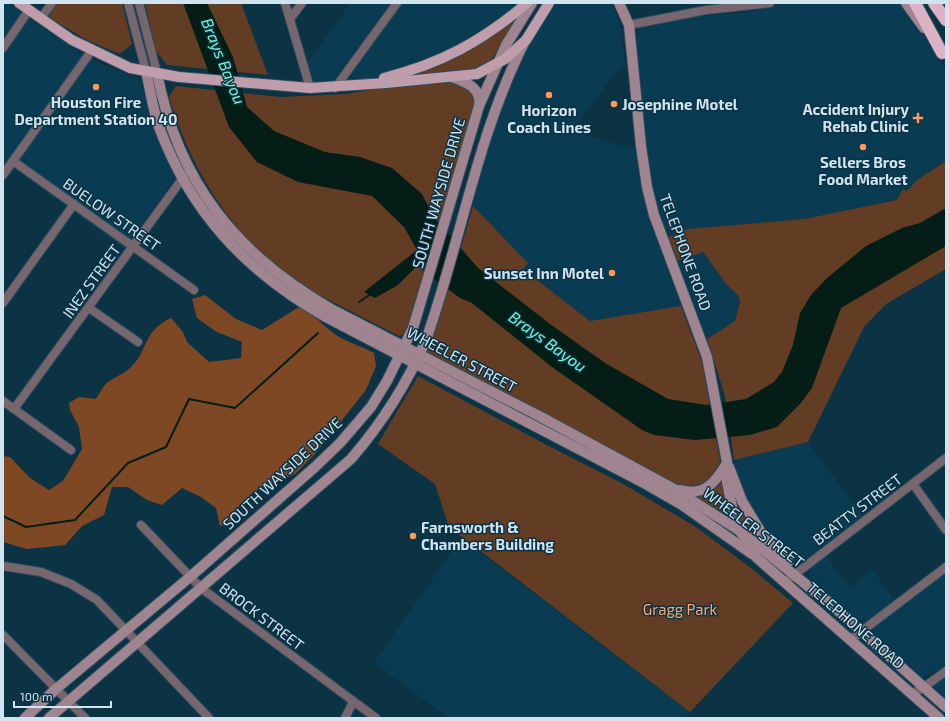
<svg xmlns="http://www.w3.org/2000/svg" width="949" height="721" font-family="'Exo 2',sans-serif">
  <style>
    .built { fill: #093c52 }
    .green { fill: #623c23 }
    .forest { fill: #7f4824 }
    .water { fill: #041e17 }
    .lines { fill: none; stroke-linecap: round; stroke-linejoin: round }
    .stream { stroke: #041e17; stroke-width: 2 }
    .minor-casing { stroke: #2b4f60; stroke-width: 10 }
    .secondary-casing { stroke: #2b4f60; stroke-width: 12 }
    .primary-casing { stroke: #2b4f60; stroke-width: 12 }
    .motorway-casing { stroke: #2b4f60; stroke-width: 14 }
    .minor { stroke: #77666d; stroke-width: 8 }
    .secondary { stroke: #a08590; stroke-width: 10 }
    .primary { stroke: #c09dab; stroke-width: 10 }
    .motorway { stroke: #dcb3c4; stroke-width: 12 }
    .poi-dot { fill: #ff9b5a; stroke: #0c3344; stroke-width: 1.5 }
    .labels { text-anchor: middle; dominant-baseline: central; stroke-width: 3; stroke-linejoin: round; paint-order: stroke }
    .poi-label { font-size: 15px; font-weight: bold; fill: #d0e4f0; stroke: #0c3344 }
    .street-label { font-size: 15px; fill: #d0e4f0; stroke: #0c3344 }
    .park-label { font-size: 15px; fill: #fca874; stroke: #0c3344 }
    .water-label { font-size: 16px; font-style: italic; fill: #7cf3d0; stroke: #0c3344 }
  </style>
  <rect width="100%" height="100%" fill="#0c3344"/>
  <g class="built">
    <polygon points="3,3 7,3 79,53 105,66 135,77 141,84 163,152 175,178 124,249 15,168 11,172 3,166"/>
    <polygon points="351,3 390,3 334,79 323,82 315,81 307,63"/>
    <polygon points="403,3 518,3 500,19 473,37 438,56 397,72 367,79 353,79 351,74"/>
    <polygon points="550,3 611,3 619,20 626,67 620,67 572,131 636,150 641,187 650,223 681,306 590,321 523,269 528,263 473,206 479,178 495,122 517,63"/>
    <polygon points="788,3 899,3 946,69 946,161 917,180 907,191 903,189 897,200 804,219 688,229 668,237 656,199 649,169 636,43 637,32 640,28 691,17 751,12"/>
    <polygon points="703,252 727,285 738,295 740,301 735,321 707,339 678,261"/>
    <polygon points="808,442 863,516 806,558 795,562 790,559 756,520 740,484 734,460"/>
    <polygon points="461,538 690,712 684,718 449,718 374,663"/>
    <polygon points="824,554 849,587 873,570 895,601 872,617 859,621 854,618 809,576 809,568"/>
    <polygon points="946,569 946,665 923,678 874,635 873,628"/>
    <polygon points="946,674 946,700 934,688 936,683"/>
  </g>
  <g class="green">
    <polygon points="56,3 122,3 132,44 120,54 87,40 50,18 49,13"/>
    <polygon points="145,3 241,3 268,75 167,65 156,51"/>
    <polygon points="519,13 489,64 478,69 418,75 418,72"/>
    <path d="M455,80L474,92L476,104L410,325L404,334L399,336C375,324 352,312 329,300C318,294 306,290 296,283C233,238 191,170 169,97L176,86L281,97L345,94L396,86Z"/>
    <polygon points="946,161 946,269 886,304 864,327 808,442 734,460 725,396 707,339 735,321 740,301 738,295 727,285 703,252 678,261 668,237 688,229 804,219 897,200 903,189 907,191 917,180"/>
    <path d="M473,206L528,263L523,269L590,321L681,306L702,362L720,459C719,476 705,489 688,488C682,488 677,485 672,483L426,352L427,344L449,289Z"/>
    <polygon points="418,376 545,444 625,485 696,527 751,568 793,603 690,712 449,527 435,484 378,444"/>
    <polygon points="721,479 724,480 731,517 728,518 697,497 698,494"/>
    <path d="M737,497L762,540L759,541C738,526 740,523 735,498Z"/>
  </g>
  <path class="forest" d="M205,295L236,319L262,330L299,307C315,313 324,328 339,337C350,343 363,347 374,353L376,366L366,390L315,454L295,474L253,492L239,506L230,523L220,526L216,508L201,497L182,488L162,505L147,500L128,487H112L104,515L82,526L65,545L27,549L3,542V456L10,457L30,478L49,490L63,481L82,449L79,427L70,410L69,403L79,397L96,399C99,394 103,386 108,382C115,377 123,374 129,369C150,350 141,332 171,318L183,332L187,342L209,362L241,358L242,342L215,331L197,318L192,299Z"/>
  <polygon class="water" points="183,3 207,3 233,57 247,107 274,131 325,152 360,157 392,168 422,194 434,217 478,268 550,324 605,363 668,399 707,405 746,399 774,382 782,372 793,345 800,313 811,295 827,278 866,246 902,228 920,223 946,208 946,246 841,308 812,388 800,404 777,427 750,435 695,440 654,435 642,430 552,367 472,303 460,298 417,266 398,285 375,298 364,292 417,250 404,227 372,196 298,182 257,162 229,127"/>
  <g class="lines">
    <g class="stream">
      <polyline points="359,302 371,294"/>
      <polyline points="3,516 26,527 75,520 128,463 166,447 189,399 235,408 318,333"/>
    </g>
    <g class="minor-casing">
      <g id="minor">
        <polyline points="128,3 146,71"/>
        <polyline points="139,3 157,73"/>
        <polyline points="285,3 310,88"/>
        <polyline points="41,18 52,3"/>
        <polyline points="290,19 302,3"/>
        <polyline points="629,25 706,10 770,3"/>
        <polyline points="3,48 29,10"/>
        <polyline points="335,88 397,3"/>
        <polyline points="13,161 194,290"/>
        <polyline points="3,175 92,50"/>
        <polyline points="3,303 74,204"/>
        <polyline points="89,308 138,342"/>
        <polyline points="3,401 71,450"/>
        <polyline points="14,409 185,175"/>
        <polyline points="913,484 946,530"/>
        <polyline points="141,525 201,588 376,718"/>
        <polyline points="3,566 41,572 71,584 97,600 209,718"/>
        <polyline points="785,582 946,458"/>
        <polyline points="3,635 85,718"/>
        <polyline points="850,640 946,567"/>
        <polyline points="912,694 924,687 946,671"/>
        <polyline points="345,718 353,702"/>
      </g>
    </g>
    <g class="secondary-casing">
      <g id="secondary">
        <polyline points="619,3 629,25 641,146 647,187 654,215 707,357 727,462 727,482 735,521 740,531 756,557 939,718"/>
        <polyline points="906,3 924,28"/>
        <path d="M146,71C150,89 153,110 159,127C191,213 246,271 324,316L642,482L682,505L752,554"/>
        <path d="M157,73C178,183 237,255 333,310L543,418L674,489L740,531L830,604"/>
        <path d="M452,77C466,82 482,88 479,106"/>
        <polyline points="729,467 742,501 762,534 788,562"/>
        <path d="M680,490C704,497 716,482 727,463"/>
        <polyline points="826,600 946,707"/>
        <polyline points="25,718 56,689 190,577 315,467 340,443 371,407 387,381 413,328 479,106 506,45 532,3"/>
        <path d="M49,718L351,459C382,423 407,384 426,340C461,241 477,135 525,41"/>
      </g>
    </g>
    <g class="primary-casing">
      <g id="primary">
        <polyline points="19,3 72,40 130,68 179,77 310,88 386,83 477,74 505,59 526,40 549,3"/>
        <path d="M384,78C440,64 483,41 527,3"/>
      </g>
    </g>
    <g class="motorway-casing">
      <g id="motorway">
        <polyline points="915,3 942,53"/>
        <polyline points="934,3 946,20"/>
      </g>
    </g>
    <use href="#minor" class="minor"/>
    <use href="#secondary" class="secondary"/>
    <use href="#primary" class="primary"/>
    <use href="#motorway" class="motorway"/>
  </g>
  <g class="poi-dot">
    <circle cx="96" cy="87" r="4"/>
    <circle cx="549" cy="95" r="4"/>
    <circle cx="614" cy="104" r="4"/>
    <path d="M916 112h4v4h4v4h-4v4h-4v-4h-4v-4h4z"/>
    <circle cx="863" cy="147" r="4"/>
    <circle cx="612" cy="273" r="4"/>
    <circle cx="413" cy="536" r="4"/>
  </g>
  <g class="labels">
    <g class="poi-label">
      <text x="96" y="102">Houston Fire<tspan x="96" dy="17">Department Station 40</tspan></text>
      <text x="622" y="104" text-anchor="start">Josephine Motel</text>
      <text x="909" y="109" text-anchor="end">Accident Injury<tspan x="909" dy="17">Rehab Clinic</tspan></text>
      <text x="549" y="110">Horizon<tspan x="549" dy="17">Coach Lines</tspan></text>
      <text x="863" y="162">Sellers Bros<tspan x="863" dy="17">Food Market</tspan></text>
      <text x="604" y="273" text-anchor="end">Sunset Inn Motel</text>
      <text x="421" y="527" text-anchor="start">Farnsworth &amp;<tspan x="421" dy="17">Chambers Building</tspan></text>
    </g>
    <g class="street-label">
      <text transform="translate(438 193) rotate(-74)">SOUTH WAYSIDE DRIVE</text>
      <text transform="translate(112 214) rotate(35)">BUELOW STREET</text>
      <text transform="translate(686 252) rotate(70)">TELEPHONE ROAD</text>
      <text transform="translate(91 281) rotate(-54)">INEZ STREET</text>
      <text transform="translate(462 359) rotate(28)">WHEELER STREET</text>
      <text transform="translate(282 473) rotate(-43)">SOUTH WAYSIDE DRIVE</text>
      <text transform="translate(857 509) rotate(-37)">BEATTY STREET</text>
      <text transform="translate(754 527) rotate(37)">WHEELER STREET</text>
      <text transform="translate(262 616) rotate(37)">BROCK STREET</text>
      <text transform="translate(856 625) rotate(41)">TELEPHONE ROAD</text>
    </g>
    <g class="park-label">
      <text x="680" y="609">Gragg Park</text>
    </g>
    <g class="water-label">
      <text transform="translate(224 61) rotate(68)">Brays Bayou</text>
      <text transform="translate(548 341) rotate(36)">Brays Bayou</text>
    </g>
  </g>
  <rect width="949" height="721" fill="none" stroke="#d0e4f0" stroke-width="8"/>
  <path d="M14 701v6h97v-6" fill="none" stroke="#d0e4f0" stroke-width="2"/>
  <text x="20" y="701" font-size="12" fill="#d0e4f0" stroke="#0c3344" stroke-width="3" paint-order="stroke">100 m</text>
</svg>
